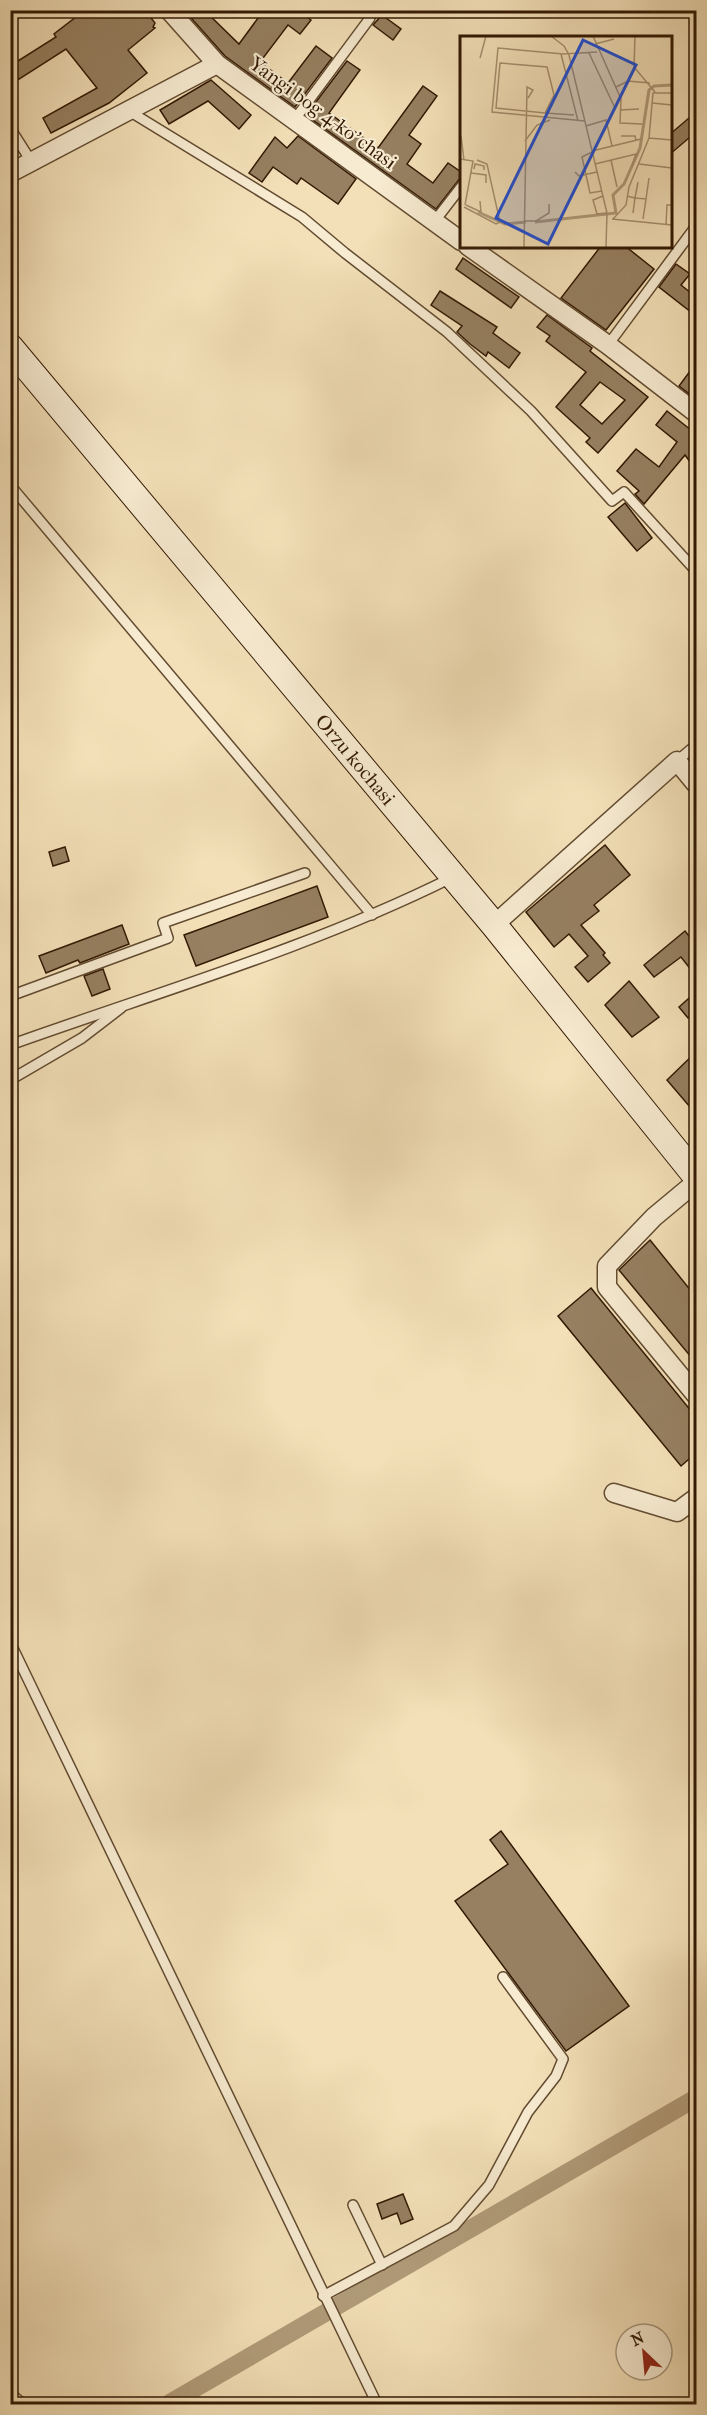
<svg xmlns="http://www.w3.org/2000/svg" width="707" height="2415" font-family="'IM FELL French Canon',serif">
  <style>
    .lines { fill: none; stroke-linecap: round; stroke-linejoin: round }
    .canal { stroke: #b19c7a; stroke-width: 18 }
    .building { fill: #968061; stroke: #321903; stroke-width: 1.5; fill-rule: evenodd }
    .lane-casing { stroke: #624b30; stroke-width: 12 }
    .street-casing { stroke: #624b30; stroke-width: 21 }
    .secondary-casing { stroke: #321903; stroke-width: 28 }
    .lane { stroke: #f7ebd1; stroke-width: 9 }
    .street { stroke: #f7ebd1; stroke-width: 18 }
    .secondary { stroke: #f7ebd1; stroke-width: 26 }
    .labels { text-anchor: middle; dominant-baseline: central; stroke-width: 4.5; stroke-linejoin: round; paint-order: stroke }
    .street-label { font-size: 20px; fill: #321903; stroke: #f7ebd1 }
    .inset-river { fill: none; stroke: #b19c7a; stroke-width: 3 }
    .inset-road { fill: none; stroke: #a69070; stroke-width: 1.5 }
    .view { fill: #1d4ed8; fill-opacity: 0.15; stroke: #1d4ed8; stroke-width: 3 }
    .inset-edge { fill: none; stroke: #321903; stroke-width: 3 }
  </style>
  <rect width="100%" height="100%" fill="#f3e0b8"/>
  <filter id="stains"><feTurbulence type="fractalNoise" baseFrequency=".00333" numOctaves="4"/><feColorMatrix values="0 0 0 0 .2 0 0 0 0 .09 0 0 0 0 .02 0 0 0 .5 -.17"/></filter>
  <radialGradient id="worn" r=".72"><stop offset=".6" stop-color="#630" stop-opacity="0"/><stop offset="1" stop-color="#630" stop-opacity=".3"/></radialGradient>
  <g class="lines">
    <polyline class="canal" points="168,2404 696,2098"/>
  </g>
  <g class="building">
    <polygon points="85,10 145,10 155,23 153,27 155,28 128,50 147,73 109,103 51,133 43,118 97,88 66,49 10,85 10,66 56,37 54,34"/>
    <polygon points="184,10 204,10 239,44 264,10 299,10 311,20 300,34 288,25 260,62 288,83 316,46 332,58 295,107 225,56"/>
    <polygon points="382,15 401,29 393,40 373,25"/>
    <polygon points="347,61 360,70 329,113 378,148 423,86 437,96 409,135 421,144 407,164 433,183 448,163 461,172 461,177 436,209 306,115"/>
    <polygon points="211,80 251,115 239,129 208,101 169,124 160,110"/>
    <polygon points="696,112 696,132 669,155 669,135"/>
    <polygon points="298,136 356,179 338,204 301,178 297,184 273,167 262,182 249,173 275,137 287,148"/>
    <polygon points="601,246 625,246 654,269 606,330 561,298"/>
    <polygon points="463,258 519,297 511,308 456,269"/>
    <polygon points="676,264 690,274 681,285 696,297 696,316 659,287"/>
    <polygon points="440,291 497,327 493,333 520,353 509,368 488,352 486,356 470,344 457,332 462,326 431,305"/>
    <path d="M547,315L592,348L590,351L648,397L598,453L586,442L590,438L556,407L586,372L546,341L550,336L537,327ZM600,382L625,400L602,424L580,405Z"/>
    <polygon points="696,363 696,399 679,386"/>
    <polygon points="667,411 696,434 696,470 685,455 644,504 635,494 639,491 617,471 636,449 659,467 677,442 656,425"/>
    <polygon points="625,503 652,538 637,551 608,517"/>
    <polygon points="605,845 630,875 594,905 599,911 581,925 605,953 603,955 610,963 588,982 575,967 588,956 569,934 554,947 526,912"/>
    <polygon points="65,847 69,861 53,866 49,852"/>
    <polygon points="317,886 328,917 196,966 184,935"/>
    <polygon points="122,925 129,944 80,963 78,960 46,973 39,956"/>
    <polygon points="685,931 696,945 696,976 681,957 654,977 644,965"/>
    <polygon points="103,969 110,989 92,996 84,976"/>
    <polygon points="629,981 659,1017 632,1037 605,1005"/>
    <polygon points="696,992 696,1011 688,1018 679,1007"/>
    <polygon points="696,1052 696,1114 667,1080"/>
    <polygon points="650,1240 696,1297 696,1363 619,1270"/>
    <polygon points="591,1288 696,1417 696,1453 681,1466 558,1316"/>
    <polygon points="501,1831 629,2006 566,2051 455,1901 508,1864 490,1840"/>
    <polygon points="403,2194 413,2219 401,2224 397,2213 382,2219 377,2204"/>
  </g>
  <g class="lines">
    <g class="lane-casing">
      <g id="lane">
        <polyline points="691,10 696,17"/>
        <polyline points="129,111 302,217 345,253 447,332 531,411 612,501 624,492 696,571"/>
        <polyline points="295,119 370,18"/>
        <polyline points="10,128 31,161"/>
        <polyline points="434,222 461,187"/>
        <polyline points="608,345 696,226"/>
        <polyline points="10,485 372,915"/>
        <polyline points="677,761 696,745"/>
        <polyline points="10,996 168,938 163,923 305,873"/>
        <path d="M10,1045C158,992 310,948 451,878"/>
        <polyline points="10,1080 82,1038 121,1008"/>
        <polyline points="10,1642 377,2404"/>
        <polyline points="353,2205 382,2265"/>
        <polyline points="323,2296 454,2226 489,2185 528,2112 556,2076 563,2059 503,1977"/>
        <polyline points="10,2393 23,2404"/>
      </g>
    </g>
    <g class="street-casing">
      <g id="street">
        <polyline points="169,10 217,64 461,241"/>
        <polyline points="10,173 217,64"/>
        <polyline points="468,246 608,345 696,413"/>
        <polyline points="494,925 677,761 696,784"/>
        <polyline points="696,1182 654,1217 607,1266 607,1287 696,1395"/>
        <polyline points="614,1493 677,1512 696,1498"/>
      </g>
    </g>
    <g class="secondary-casing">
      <g id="secondary">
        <path id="s1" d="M10,347L494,925L696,1176"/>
      </g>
    </g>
    <use href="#lane" class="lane"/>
    <use href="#street" class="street"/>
    <use href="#secondary" class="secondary"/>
  </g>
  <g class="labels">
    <g class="street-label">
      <text transform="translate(323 113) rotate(36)">Yangi bog 4-koʼchasi</text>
      <text stroke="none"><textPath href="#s1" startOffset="538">Orzu kochasi</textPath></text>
    </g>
  </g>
  <g transform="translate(460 36)">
    <rect width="212" height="212" fill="#f3e0b8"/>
    <path class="inset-river" d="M18,176L45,188L66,186M75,186L156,177L153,159L164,148L180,112L189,54L194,50L212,49"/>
    <path class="inset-road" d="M91,0L104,10L109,19L147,177L146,211M133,0L161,63L160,87L182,88M175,0L174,31L195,56M135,8L154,3M129,17L155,72M101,18L118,85M20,22L26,0M40,27L87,31L94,59L85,77L36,72ZM156,51L168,45L190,47M192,67L212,69M160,74L179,73M85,77L114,79M125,85L32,76L38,12L103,18L137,16M126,90L146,84L152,110M1,100L4,124M161,100H175L176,104M189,102L212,104M65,105L77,89L90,84M132,115L181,103M132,116L122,121L130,157L142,155M0,123L13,125L5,169M151,124L157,151M135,128L176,118L172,130M179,128L212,132M14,133L15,128L24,130V134M115,136L119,140L137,136M11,137L26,139V147M143,160L133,164L137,178L147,177M167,160L175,162L178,146M6,169L21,176L20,165M4,171L36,188L40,186L27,128L17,124M173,177L175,162L186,163L189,142M152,183L212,189M153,183L166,169L169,151L189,102L193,57H212M183,183L186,163M64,185H76L89,177V168M206,189L207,169H212M64,211L67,51L73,54L68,62"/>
    <path class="view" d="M123,4L176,29L88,208L36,182Z"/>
    <rect width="212" height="212" class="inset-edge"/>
  </g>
  <rect width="707" height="2415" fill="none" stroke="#f3e0b8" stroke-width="36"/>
  <rect x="12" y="12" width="683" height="2391" fill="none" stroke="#321903" stroke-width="3"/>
  <rect x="18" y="18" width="671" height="2379" fill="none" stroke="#321903" stroke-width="1.5"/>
  <g transform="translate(644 2352) rotate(334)"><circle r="28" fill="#f7ebd1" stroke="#a8977f" stroke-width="1.5"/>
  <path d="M0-4.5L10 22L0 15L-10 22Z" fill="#8f2418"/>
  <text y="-9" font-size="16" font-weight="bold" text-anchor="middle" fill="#321903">N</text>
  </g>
  <rect width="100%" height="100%" filter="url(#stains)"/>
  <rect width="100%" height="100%" fill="url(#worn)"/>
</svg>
